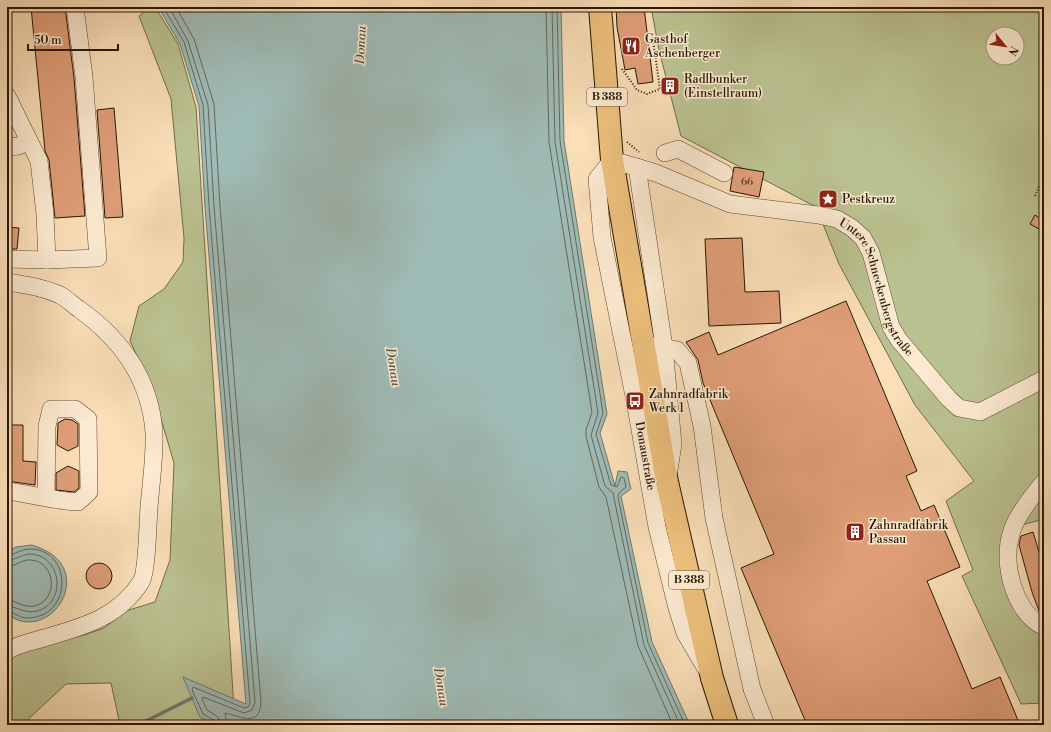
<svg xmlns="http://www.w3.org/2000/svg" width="1051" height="732" font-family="'Libre Bodoni',serif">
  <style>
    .green { fill: #bbc291; stroke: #726c4a; fill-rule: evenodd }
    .water { fill: #9fbbb6; stroke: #6f796e }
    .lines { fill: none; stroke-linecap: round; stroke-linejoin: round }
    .shore { stroke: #64685c; stroke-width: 1 }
    .stream { stroke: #6f796e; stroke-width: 3.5 }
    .building { fill: #df9e78; stroke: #281602 }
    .minor-casing { stroke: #5c4830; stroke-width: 18 }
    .major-casing { stroke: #281602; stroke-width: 24 }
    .path { stroke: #281602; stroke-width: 2; stroke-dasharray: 1 2; stroke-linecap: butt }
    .minor { stroke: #fcead1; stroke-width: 17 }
    .major { stroke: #edc07c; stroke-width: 22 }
    .labels { text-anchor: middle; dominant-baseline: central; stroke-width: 3; stroke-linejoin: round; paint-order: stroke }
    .number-label { font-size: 10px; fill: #563820 }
    .shield { fill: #fcead1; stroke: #685640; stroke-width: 1 }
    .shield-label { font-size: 11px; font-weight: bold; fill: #281602 }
    .poi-label { font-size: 12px; fill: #281602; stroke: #fcead1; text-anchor: start }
    .street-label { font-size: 12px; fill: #281602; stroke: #fcead1 }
    .water-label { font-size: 13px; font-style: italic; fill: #525041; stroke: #fcead1 }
  </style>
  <rect width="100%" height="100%" fill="#fadfb8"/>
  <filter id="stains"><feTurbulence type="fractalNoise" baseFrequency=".005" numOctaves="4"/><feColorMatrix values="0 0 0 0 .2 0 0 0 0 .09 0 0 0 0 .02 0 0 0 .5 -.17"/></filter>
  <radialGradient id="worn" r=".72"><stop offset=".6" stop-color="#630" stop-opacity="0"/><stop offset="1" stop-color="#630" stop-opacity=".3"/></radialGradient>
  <g class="green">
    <polygon points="151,7 155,7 178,44 196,107 235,725 120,725 111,683 66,684 22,725 7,725 7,657 19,650 84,635 104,628 126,611 155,602 170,560 174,463 152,388 130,341 139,306 164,289 183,262 184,238 171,99 139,16"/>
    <path d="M651,7H1044V519L1010,528L1005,565L1044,630V703L1021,704L962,576L973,570L946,501L974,481L915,405L839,264L816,207L681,136L659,50ZM993,34H1017V58H993Z"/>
  </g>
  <g class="water">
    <polygon points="158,7 561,7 564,141 607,414 600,433 615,486 618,471 627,472 631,489 621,496 652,642 690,725 215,725 200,717 183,677 246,704 205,207 199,106 180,44"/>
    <path d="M31,545C103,564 51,648 7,614V552L16,547Z"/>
  </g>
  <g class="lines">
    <g class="shore">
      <polyline points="163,7 184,42 203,105 209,206 250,703 248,707 244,708 193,687 192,690 203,714 214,720 216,725"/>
      <polyline points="169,7 188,41 208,105 214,206 255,702 252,710 244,713 203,697 202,699 207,710 218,717 221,725"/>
      <path d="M176,7L194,39L214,104L220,206L261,702C260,729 238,715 225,713L227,725"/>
      <polyline points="546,7 549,142 592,412 586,430 586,436 599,487 606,497 638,646 673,725"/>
      <polyline points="552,7 555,142 598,413 591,435 605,486 613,493 644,645 680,725"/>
      <polyline points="557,7 560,141 603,413 596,434 611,485 617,487 621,477 624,478 626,487 619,493 618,497 648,643 685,725"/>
      <path d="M7,555C15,555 21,549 30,549C73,549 73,618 27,618C20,618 14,612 7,611"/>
      <path d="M7,561C15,560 22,554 31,554C62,556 67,603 37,611C25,614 18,607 7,606"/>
      <path d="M7,567C16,566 22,559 31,560C56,562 59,601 34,606C23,608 17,601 7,600"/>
    </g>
    <polyline class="stream" points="138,725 192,698"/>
  </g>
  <g class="building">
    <polygon points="31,7 65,7 74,78 85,216 55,218 49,160 45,151"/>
    <polygon points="616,7 644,7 653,82 638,84 635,68 625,70 617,27"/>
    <polygon points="114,108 123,217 105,218 97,110"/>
    <polygon points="734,167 764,172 759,197 730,191"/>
    <polygon points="1035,215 1044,221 1039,229 1030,224"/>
    <polygon points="7,227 19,228 17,249 7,249"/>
    <polygon points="742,238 745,292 779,291 781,323 709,326 705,239"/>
    <polygon points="846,301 917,471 906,476 921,511 934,505 960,567 927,581 972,689 1000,677 1020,725 807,725 741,568 774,554 703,383 698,360 686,342 709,332 718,355"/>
    <polygon points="65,419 72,420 78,424 78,446 68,451 57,445 58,423"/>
    <polygon points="7,425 23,425 23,461 36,462 35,485 7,481"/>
    <polygon points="68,466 79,471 79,488 74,492 56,490 56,473"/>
    <polygon points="1033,532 1044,569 1044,615 1039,611 1032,592 1019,545 1021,536"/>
    <circle cx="99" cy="576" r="13"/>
  </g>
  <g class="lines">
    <g class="minor-casing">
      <g id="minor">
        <polyline points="7,96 39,161 45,214 47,260 7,259"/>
        <polyline points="7,147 19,146 29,141"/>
        <polyline points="665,153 678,149 724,173"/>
        <polyline points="637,167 664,347 673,444 669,470"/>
        <polyline points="47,260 98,258 84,77 75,7"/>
        <path d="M7,282C25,285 43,287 60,295C67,299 73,305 79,309C121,339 150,379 154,432C155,456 151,483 149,507C148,521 147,573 141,582C118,618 82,627 44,638C31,642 18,644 7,651"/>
        <polyline points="645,345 677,350 688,363 702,426 714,518 752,689 766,725"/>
        <path d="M1044,482C1033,495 1015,517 1011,534C1002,564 1014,612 1044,627"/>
        <path d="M7,491C31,494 54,501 78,502L89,492L88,419L75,409H51L47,426L46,498"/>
        <path id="s1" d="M705,667L685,633L677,608L657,527L635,401L602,237L597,179L612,160L656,173L730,204L818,215L837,219L852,228L863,238L871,253L891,327L899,340L949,399L959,408L980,412L1044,379"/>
      </g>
    </g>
    <g class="major-casing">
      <polyline id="major" points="600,7 612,160 667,482 712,678 727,725"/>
    </g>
    <g class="path">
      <polyline points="622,69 637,90 647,94 660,89 652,33"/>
      <polyline points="627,142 639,152"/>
      <polyline points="1035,196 1044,174"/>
    </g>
    <use href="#minor" class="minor"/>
    <use href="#major" class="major"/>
  </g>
  <defs>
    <g id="restaurant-square" transform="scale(1)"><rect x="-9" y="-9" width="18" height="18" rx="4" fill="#8f2418" stroke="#fcead1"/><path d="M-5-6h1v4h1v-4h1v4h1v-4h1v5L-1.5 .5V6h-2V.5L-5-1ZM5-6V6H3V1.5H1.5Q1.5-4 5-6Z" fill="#fff"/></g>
    <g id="building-square" transform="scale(1)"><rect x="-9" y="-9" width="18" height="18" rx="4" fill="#8f2418" stroke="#fcead1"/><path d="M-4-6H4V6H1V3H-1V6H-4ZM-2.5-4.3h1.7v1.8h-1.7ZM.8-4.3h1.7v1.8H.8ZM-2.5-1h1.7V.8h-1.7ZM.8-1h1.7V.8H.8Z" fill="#fff"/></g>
    <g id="sight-square" transform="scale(1)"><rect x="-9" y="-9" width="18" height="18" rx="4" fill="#8f2418" stroke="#fcead1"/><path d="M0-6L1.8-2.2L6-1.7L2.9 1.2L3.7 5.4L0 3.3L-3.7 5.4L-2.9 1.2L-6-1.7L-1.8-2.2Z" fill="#fff"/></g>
    <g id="bus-square" transform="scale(1)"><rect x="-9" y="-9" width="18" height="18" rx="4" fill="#8f2418" stroke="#fcead1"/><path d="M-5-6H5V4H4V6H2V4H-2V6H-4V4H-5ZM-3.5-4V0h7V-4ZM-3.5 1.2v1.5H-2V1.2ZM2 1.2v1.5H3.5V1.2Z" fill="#fff"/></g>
  </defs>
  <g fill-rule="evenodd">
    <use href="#restaurant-square" x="631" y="46"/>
    <use href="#building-square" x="670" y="86"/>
    <use href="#sight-square" x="828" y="199"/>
    <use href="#bus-square" x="635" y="401"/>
    <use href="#building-square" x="855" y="532"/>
  </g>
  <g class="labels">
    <g class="number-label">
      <text x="747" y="182">66</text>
    </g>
    <g class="shield">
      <rect x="587" y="88" width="40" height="18" rx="3"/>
      <rect x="669" y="571" width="40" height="18" rx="3"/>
    </g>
    <g class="shield-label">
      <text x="607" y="97">B 388</text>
      <text x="689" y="580">B 388</text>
    </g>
    <g class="poi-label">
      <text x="645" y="39">Gasthof<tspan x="645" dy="14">Aschenberger</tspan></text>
      <text x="684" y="79">Radlbunker<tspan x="684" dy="14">(Einstellraum)</tspan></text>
      <text x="842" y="199">Pestkreuz</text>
      <text x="649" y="394">Zahnradfabrik<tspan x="649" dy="14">Werk 1</tspan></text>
      <text x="869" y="525">Zahnradfabrik<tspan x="869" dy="14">Passau</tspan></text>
    </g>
    <g class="street-label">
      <text stroke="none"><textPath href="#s1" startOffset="843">Untere Schneckenbergstraße</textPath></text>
      <text transform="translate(645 456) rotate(80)">Donaustraße</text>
    </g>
    <g class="water-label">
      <text transform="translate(361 45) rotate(-87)">Donau</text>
      <text transform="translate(393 367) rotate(81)">Donau</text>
      <text transform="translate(441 687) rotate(81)">Donau</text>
    </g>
  </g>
  <rect width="1051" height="732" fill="none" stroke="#fadfb8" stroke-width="24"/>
  <rect x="8" y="8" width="1035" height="716" fill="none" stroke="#281602" stroke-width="2"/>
  <rect x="12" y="12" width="1027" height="708" fill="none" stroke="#281602"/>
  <g transform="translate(1005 46) rotate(120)"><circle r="19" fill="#fcead1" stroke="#a7957e"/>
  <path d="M0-3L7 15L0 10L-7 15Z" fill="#8f2418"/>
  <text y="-6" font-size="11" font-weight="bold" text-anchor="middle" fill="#281602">N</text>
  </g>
  <path d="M28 44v6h90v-6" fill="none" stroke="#281602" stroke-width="2"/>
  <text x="34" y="44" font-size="12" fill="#281602" stroke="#fcead1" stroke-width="3" paint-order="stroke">50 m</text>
  <rect width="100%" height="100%" filter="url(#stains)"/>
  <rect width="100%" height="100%" fill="url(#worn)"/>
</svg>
